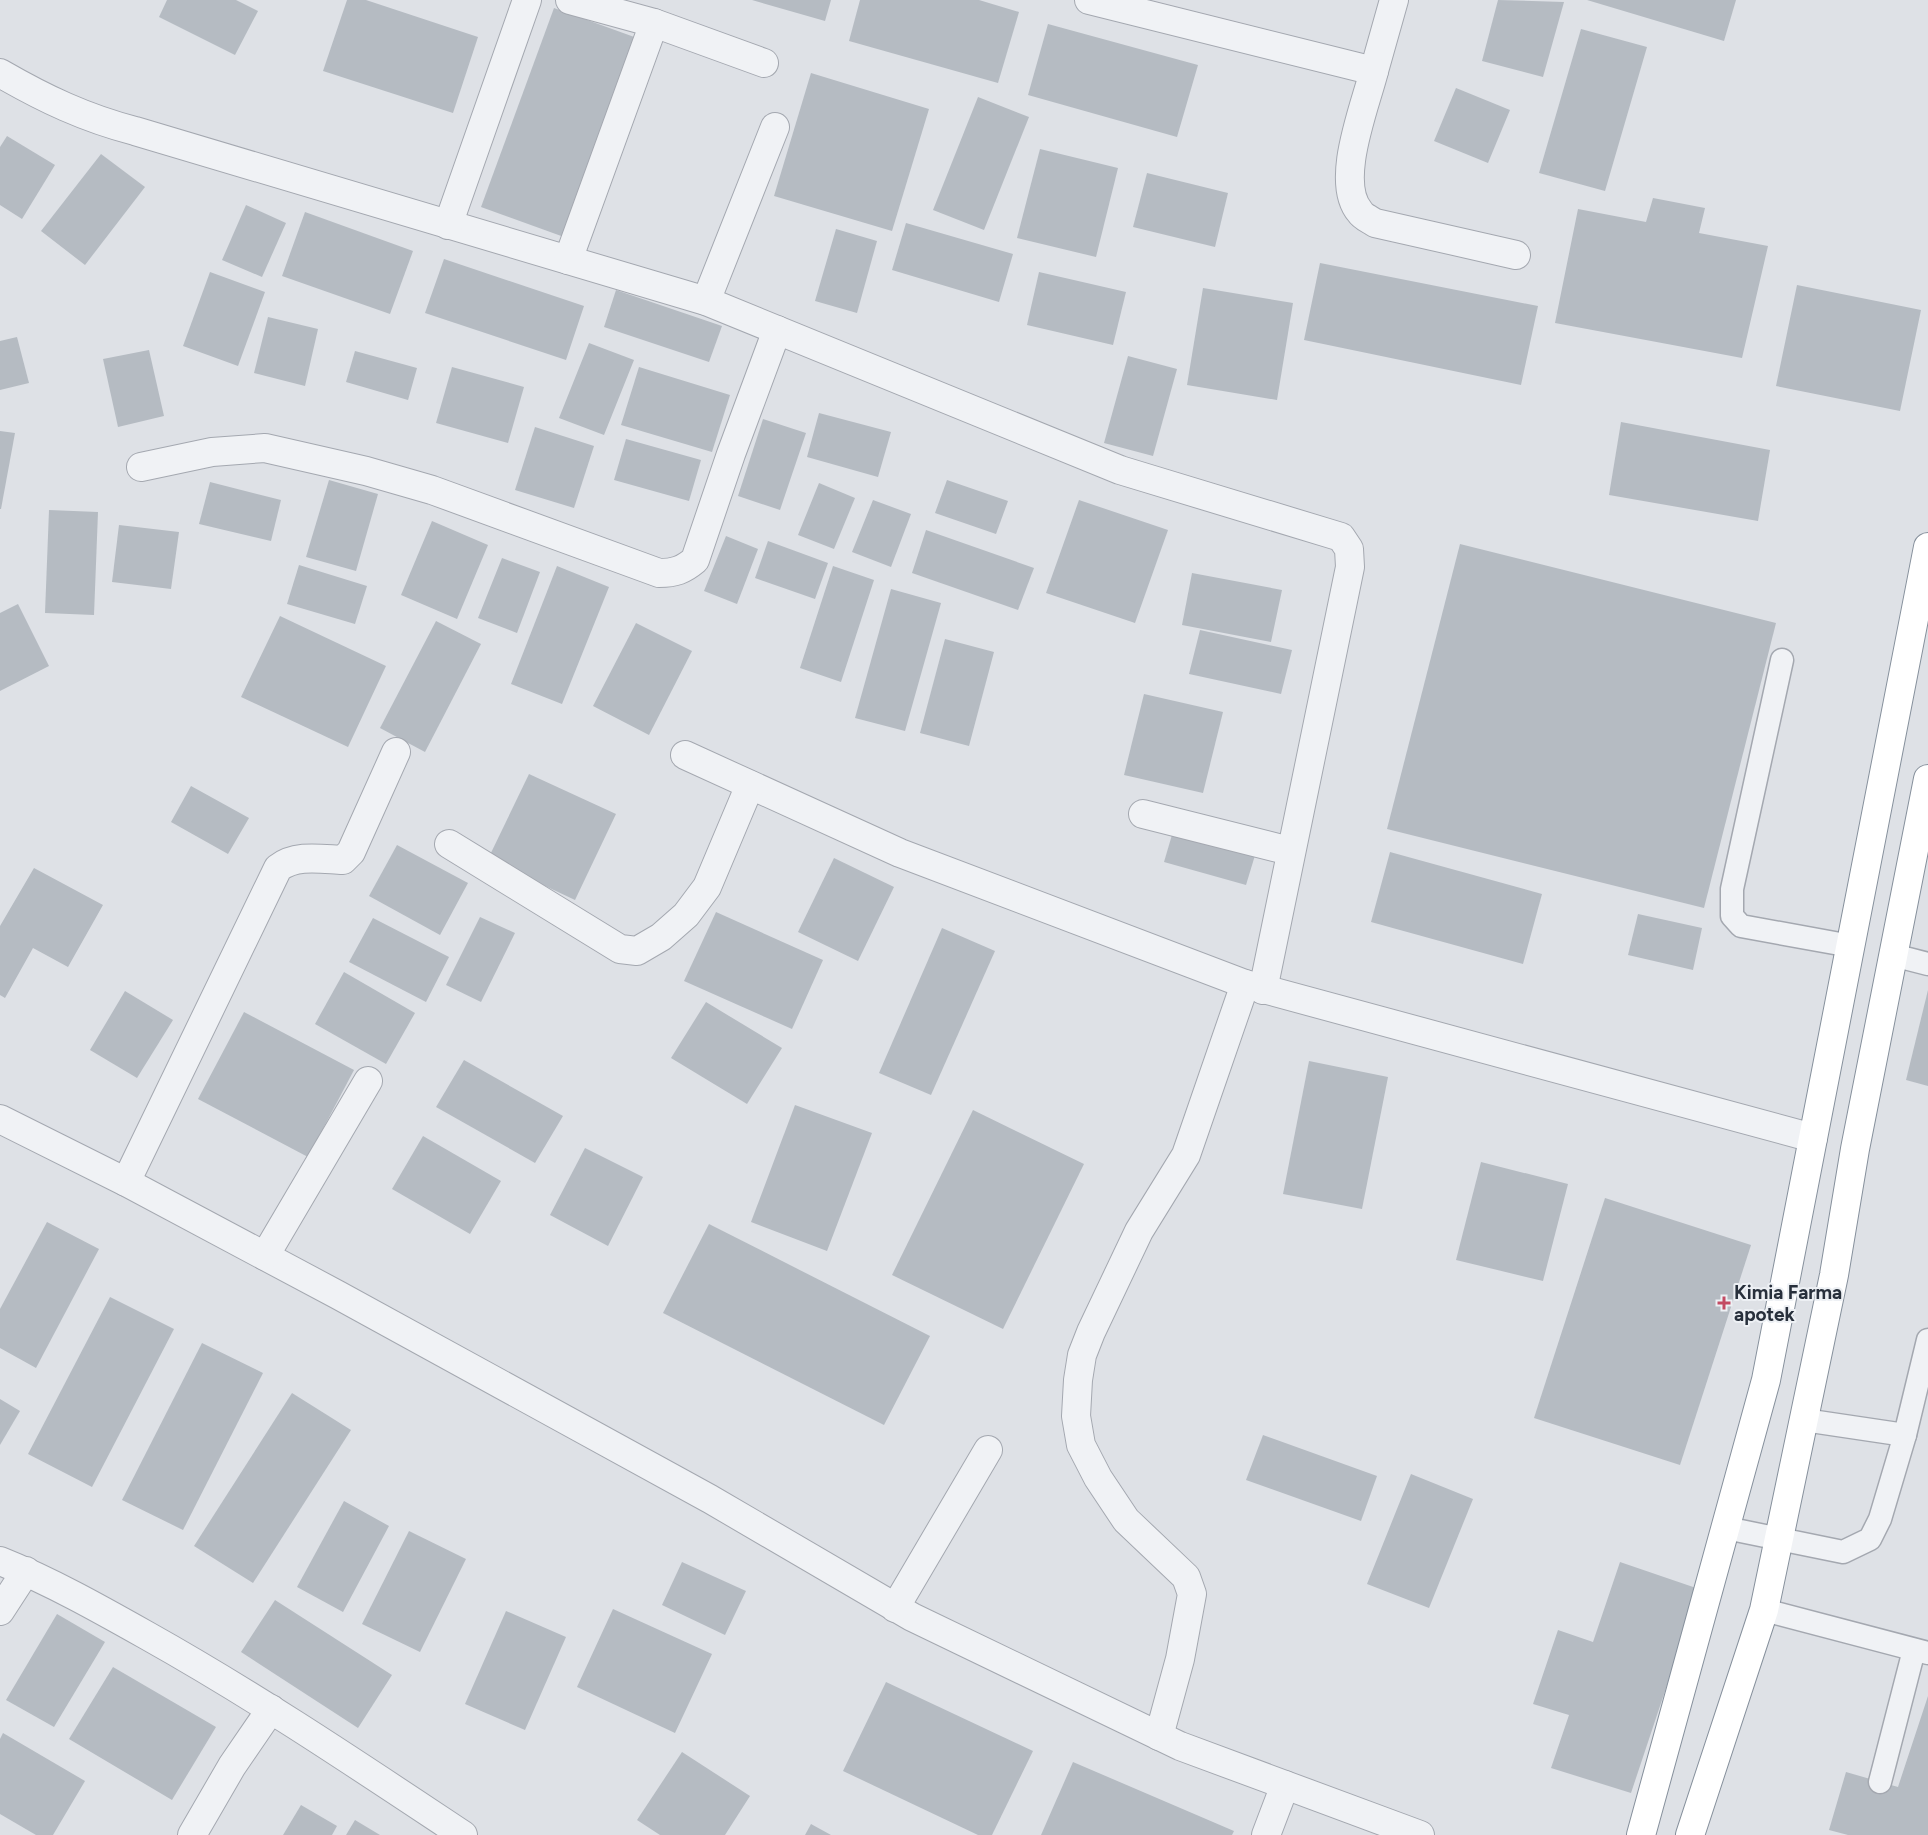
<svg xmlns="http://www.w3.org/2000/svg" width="1928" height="1835" font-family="Figtree,sans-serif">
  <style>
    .building { fill: #b5bbc2 }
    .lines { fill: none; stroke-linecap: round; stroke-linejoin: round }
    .service-casing { stroke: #a4a8b0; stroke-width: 25 }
    .minor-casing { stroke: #a4a8b0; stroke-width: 30 }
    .trunk-casing { stroke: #86909c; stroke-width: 30 }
    .service { stroke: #f0f2f5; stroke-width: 22 }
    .minor { stroke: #f0f2f5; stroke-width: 28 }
    .trunk { stroke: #fff; stroke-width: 28 }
    .poi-dot { fill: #c34a63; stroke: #edf0f4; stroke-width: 2 }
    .labels { text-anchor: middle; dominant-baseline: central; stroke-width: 4; stroke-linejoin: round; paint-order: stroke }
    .poi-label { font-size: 19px; font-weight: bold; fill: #28303c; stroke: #edf0f4; text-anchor: start }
  </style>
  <rect width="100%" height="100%" fill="#dee1e6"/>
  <g class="building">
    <polygon points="167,0 236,0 258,11 235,55 159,17"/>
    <polygon points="347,0 366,0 478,37 453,113 323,71"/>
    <polygon points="752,0 831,0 825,21"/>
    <polygon points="860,0 979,0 1019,12 998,83 849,41"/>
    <polygon points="1498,0 1564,2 1543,77 1482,61"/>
    <polygon points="1587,0 1736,0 1724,41"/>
    <polygon points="554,8 637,38 564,237 481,207"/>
    <polygon points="1048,24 1198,65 1177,137 1028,95"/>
    <polygon points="1581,29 1647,47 1605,191 1539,173"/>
    <polygon points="811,73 929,109 892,231 774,196"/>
    <polygon points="1456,88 1510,110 1488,163 1434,141"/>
    <polygon points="978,97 1029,117 984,230 933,210"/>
    <polygon points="7,136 55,165 22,219 0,205 0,147"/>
    <polygon points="1040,149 1118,168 1096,257 1017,238"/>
    <polygon points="101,154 145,187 85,265 41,231"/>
    <polygon points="1147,173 1228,193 1215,247 1133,227"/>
    <polygon points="1653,198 1705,208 1699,233 1768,246 1742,358 1555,323 1578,209 1646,222"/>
    <polygon points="246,205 286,223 262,277 222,260"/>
    <polygon points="305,212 413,251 390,314 282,276"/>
    <polygon points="906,223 1013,254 999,302 892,270"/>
    <polygon points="836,229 877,241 857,313 815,301"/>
    <polygon points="444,259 584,306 566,360 425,313"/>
    <polygon points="1320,263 1538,306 1521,385 1304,340"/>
    <polygon points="210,272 265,292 238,366 183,346"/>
    <polygon points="1039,272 1126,292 1113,345 1027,325"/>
    <polygon points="1797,285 1921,310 1900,411 1776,386"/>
    <polygon points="1203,288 1293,303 1277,400 1187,385"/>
    <polygon points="616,290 722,326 709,362 604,327"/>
    <polygon points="268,317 318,329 305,386 254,373"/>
    <polygon points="17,337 29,383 0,390 0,341"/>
    <polygon points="589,343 634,360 604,435 559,418"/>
    <polygon points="149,350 164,416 118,427 103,359"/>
    <polygon points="355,351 417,368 408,400 346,382"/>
    <polygon points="1128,356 1177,369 1153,456 1104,443"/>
    <polygon points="452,367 524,387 508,443 436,423"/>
    <polygon points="639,367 730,395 712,452 621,425"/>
    <polygon points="819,413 891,432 878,477 807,457"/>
    <polygon points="763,419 806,433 780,510 738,496"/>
    <polygon points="1621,422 1770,450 1758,521 1609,495"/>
    <polygon points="535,427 594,446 574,508 515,490"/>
    <polygon points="0,431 15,433 1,509 0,509"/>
    <polygon points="626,439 701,460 689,501 614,480"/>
    <polygon points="329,480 378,494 356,571 306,557"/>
    <polygon points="947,480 1008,501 996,534 935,513"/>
    <polygon points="210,482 281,500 271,541 199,524"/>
    <polygon points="819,483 855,498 834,549 798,535"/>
    <polygon points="873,500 911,514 891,567 852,552"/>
    <polygon points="1079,500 1168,530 1135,623 1046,593"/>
    <polygon points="49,510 98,512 94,615 45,613"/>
    <polygon points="432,521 488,545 457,619 401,595"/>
    <polygon points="119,525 179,532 171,589 112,582"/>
    <polygon points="926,530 1034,568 1018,610 912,573"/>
    <polygon points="726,536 758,549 737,604 704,591"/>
    <polygon points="768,541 828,563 815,599 755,578"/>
    <polygon points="1460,544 1776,623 1704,908 1387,829"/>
    <polygon points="502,558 540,572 517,633 478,618"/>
    <polygon points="299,565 367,586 355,624 287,604"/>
    <polygon points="557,566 609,587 562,704 511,684"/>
    <polygon points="833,566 874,580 841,682 800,668"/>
    <polygon points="1192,573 1282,590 1271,642 1182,625"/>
    <polygon points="891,589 941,603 905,731 855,718"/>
    <polygon points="18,604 49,666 0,691 0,613"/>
    <polygon points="280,616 386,666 348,747 241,697"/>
    <polygon points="436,621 481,644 425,752 380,728"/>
    <polygon points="636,623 692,651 649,735 593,706"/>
    <polygon points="1200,630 1292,650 1281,694 1189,674"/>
    <polygon points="945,639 994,652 969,746 920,733"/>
    <polygon points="1144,694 1223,712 1203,793 1124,775"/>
    <polygon points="529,774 616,814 575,900 488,859"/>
    <polygon points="191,786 249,818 228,854 171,822"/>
    <polygon points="1174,828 1256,852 1246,885 1164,862"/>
    <polygon points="397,845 468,883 440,935 369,896"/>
    <polygon points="1390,852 1542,894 1523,964 1371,922"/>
    <polygon points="834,858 894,887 858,961 798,932"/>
    <polygon points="34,868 103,905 68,967 33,948 5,998 0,995 0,926"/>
    <polygon points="716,912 823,960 792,1029 684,981"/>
    <polygon points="1638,914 1702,928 1693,970 1628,955"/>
    <polygon points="480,917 515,933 481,1002 446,985"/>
    <polygon points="373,918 449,957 426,1002 349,962"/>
    <polygon points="942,928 995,951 931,1095 879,1073"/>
    <polygon points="344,972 415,1013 386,1064 315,1024"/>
    <polygon points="1928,990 1928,1086 1906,1080"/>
    <polygon points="125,991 173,1020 137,1078 90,1050"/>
    <polygon points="706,1002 782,1048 747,1104 671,1058"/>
    <polygon points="244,1012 354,1070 308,1157 198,1099"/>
    <polygon points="464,1060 563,1116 535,1163 436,1107"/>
    <polygon points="1309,1061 1388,1077 1362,1209 1283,1194"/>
    <polygon points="795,1105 872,1133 827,1251 751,1222"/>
    <polygon points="973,1110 1084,1164 1003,1329 892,1275"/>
    <polygon points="423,1136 501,1181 470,1234 392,1189"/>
    <polygon points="585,1148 643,1177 608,1246 550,1215"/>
    <polygon points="1481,1162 1568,1184 1543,1281 1456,1260"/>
    <polygon points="1605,1198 1751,1245 1680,1465 1534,1418"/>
    <polygon points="47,1222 99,1249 36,1368 0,1348 0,1309"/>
    <polygon points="709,1224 930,1336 884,1425 663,1313"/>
    <polygon points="110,1297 174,1329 92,1487 28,1454"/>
    <polygon points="202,1343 263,1373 183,1530 122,1500"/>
    <polygon points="292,1393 351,1430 253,1583 194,1546"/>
    <polygon points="0,1399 20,1411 0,1445"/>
    <polygon points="1263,1435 1377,1476 1361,1521 1246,1480"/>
    <polygon points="1411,1474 1473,1499 1429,1608 1367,1584"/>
    <polygon points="344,1501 389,1526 343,1612 297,1587"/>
    <polygon points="409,1531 466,1559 420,1652 362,1624"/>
    <polygon points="682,1562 746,1591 725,1635 662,1605"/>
    <polygon points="1620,1562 1699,1589 1631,1793 1551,1768 1569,1715 1533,1704 1558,1630 1593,1642"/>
    <polygon points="275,1600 392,1675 358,1728 241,1652"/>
    <polygon points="613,1609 712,1654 675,1733 577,1687"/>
    <polygon points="506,1611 566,1637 525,1730 465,1704"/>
    <polygon points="57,1614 105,1642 54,1727 6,1700"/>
    <polygon points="113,1667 216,1727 172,1800 69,1739"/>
    <polygon points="886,1682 1033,1751 992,1835 978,1835 843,1771"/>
    <polygon points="1928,1696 1928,1835 1848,1835 1829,1830 1846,1772 1898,1787"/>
    <polygon points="3,1733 85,1781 53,1835 36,1835 0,1814 0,1739"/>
    <polygon points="682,1752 750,1796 725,1835 660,1835 637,1820"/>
    <polygon points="1073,1762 1234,1831 1232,1835 1041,1835"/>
    <polygon points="301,1805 337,1826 332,1835 283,1835"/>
    <polygon points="355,1820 380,1835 346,1835"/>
    <polygon points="811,1824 831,1835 805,1835"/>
  </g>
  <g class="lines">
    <g class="service-casing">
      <g id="service">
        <polyline points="1782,660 1732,889 1732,916 1741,926 1851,946"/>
        <polyline points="1893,955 1928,964"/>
        <polyline points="1804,1420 1905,1435"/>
        <polyline points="1726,1528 1843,1552 1870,1539 1880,1519 1905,1435 1928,1340"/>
        <polyline points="1764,1610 1928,1653"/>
        <polyline points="1880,1782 1914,1650"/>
      </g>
    </g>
    <g class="minor-casing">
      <g id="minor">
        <polyline points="570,0 654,23 764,63"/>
        <polyline points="1089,0 1374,71 1394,0"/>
        <path d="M1374,71C1365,107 1334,182 1360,212C1363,217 1371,220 1375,223L1516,255"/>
        <path d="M0,73C45,99 85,118 135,131L706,301L1120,470L1341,537L1349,549L1350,567L1263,990"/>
        <polyline points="448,225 527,0"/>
        <polyline points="568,260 654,23"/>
        <polyline points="706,301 775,127"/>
        <path d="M141,467L212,452L265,448L366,471L432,490L659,573C675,573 683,570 695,560L731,454L777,330"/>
        <polyline points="685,755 900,853 1245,984 1813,1138"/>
        <polyline points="1143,814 1290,851"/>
        <polyline points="449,844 620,949 637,951 661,937 686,915 707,887 750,785"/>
        <polyline points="0,1119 126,1182 338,1295 710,1499 912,1617 1180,1746 1420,1835"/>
        <path d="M126,1182L278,868C296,854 321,859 343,860L351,852L396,752"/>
        <polyline points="265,1256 368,1081"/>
        <path d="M0,1561C50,1581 98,1608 146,1635C255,1696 359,1766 463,1835"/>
        <polyline points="895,1608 988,1450"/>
        <polyline points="0,1611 26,1571"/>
        <polyline points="1159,1736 1180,1659 1192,1594 1186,1577 1126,1520 1098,1478 1081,1445 1076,1416 1078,1380 1082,1355 1091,1332 1139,1231 1186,1155 1245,984"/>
        <polyline points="192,1835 232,1766 271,1709"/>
        <polyline points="1266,1835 1285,1785"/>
      </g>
    </g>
    <g class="trunk-casing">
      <g id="trunk">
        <polyline points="1641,1835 1766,1380 1928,547"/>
        <polyline points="1690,1835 1764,1610 1834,1275 1855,1149 1928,779"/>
      </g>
    </g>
    <use href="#service" class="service"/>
    <use href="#minor" class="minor"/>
    <use href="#trunk" class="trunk"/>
  </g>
  <path class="poi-dot" d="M1721.5 1295.5h5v5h5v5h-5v5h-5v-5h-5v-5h5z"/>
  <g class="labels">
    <g class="poi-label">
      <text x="1734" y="1292">Kimia Farma<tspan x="1734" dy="22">apotek</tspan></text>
    </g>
  </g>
</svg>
